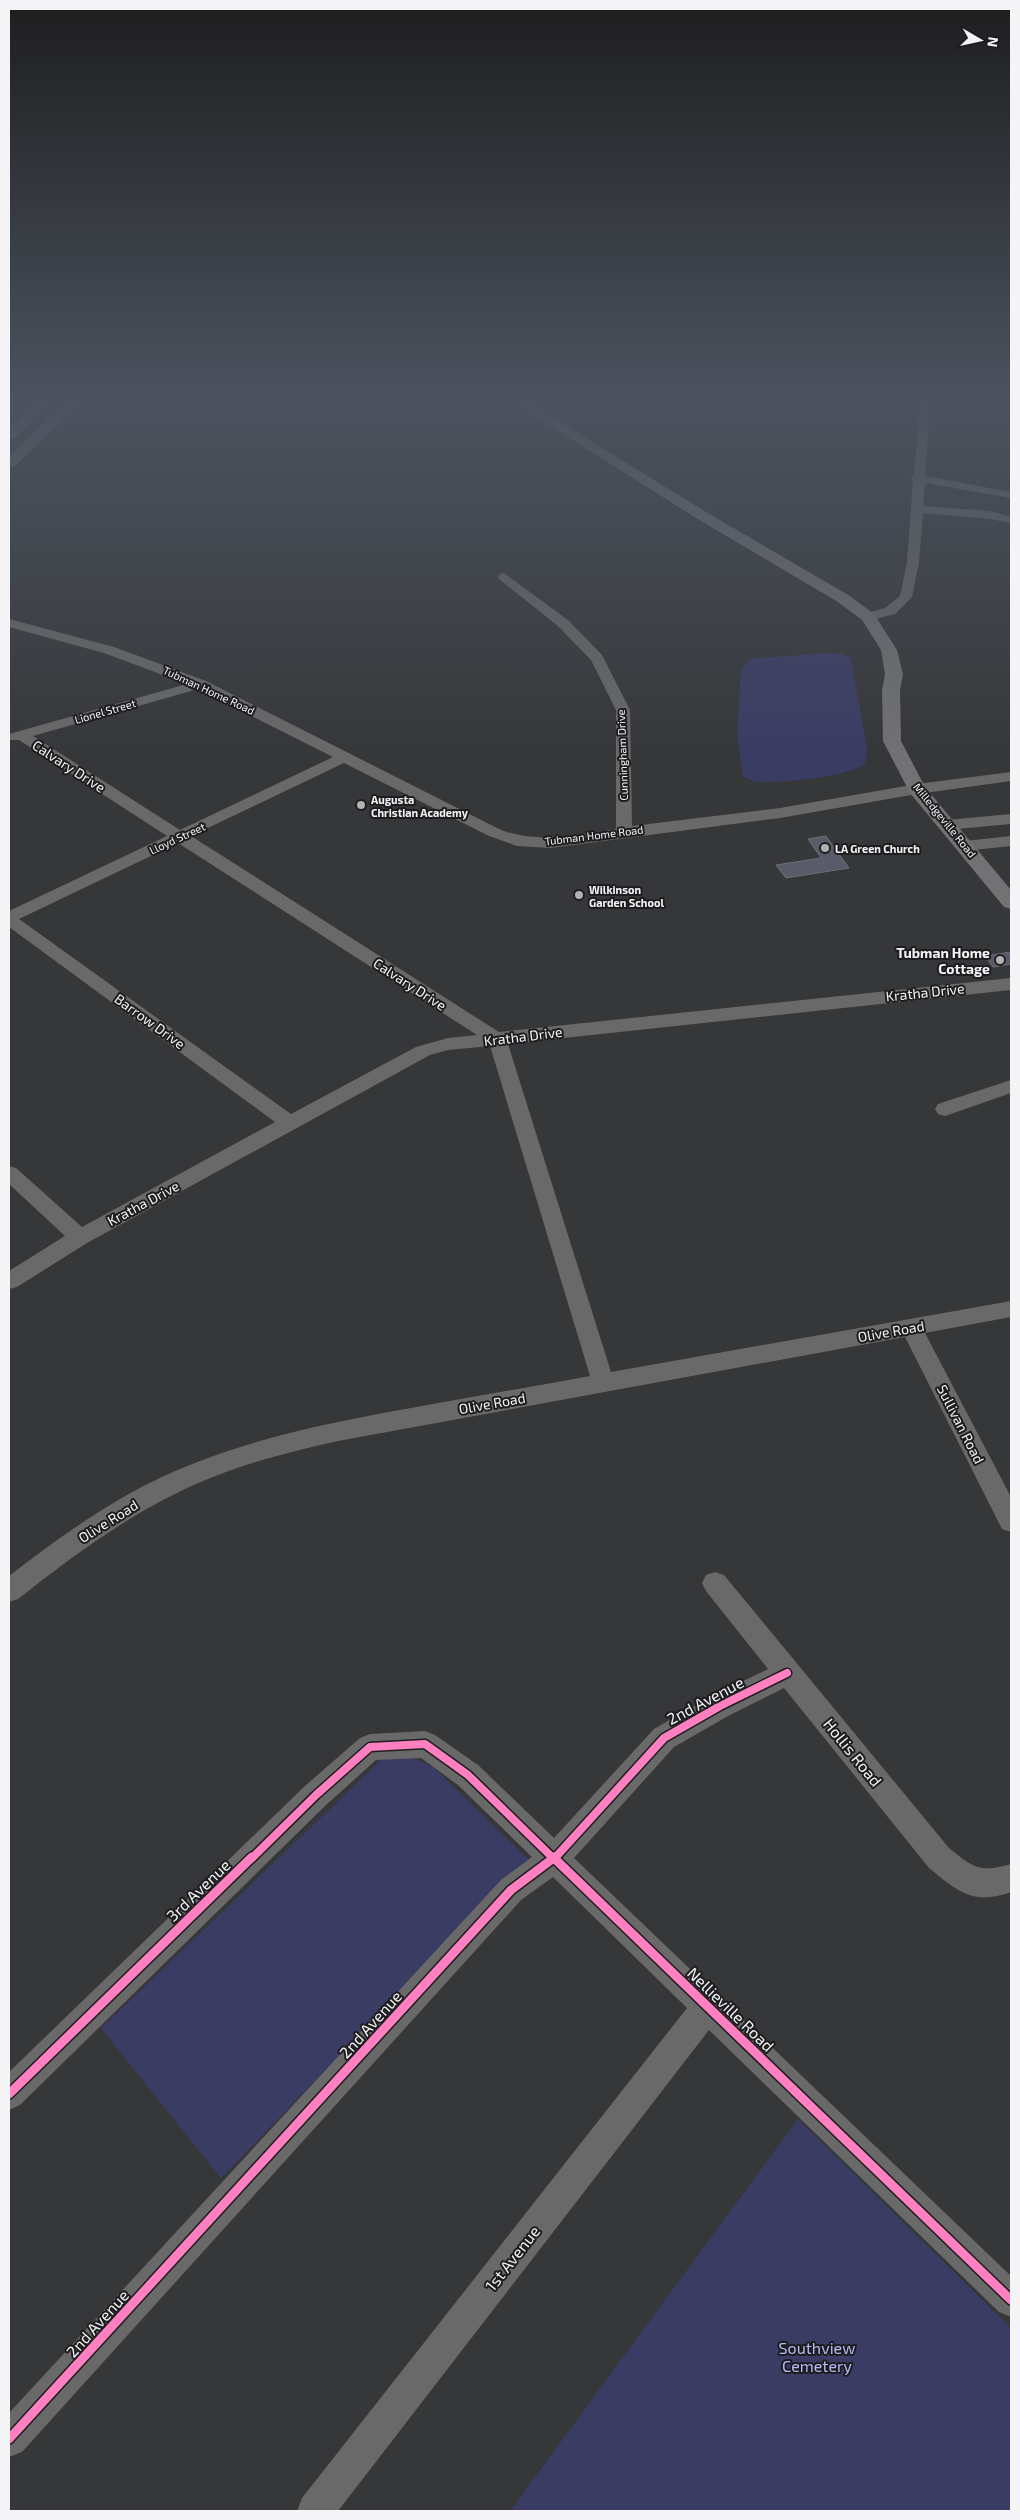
<svg xmlns="http://www.w3.org/2000/svg" width="1020" height="2520" font-family="'Exo 2',sans-serif">
  <style>
    .green { fill: #3b3c64 }
    .building { fill: #5a5b6a; stroke: #6f7072 }
    .lines { fill: none; stroke-linecap: round; stroke-linejoin: round }
    .minor { fill: #696969; fill-rule: evenodd }
    .major { fill: #727274; fill-rule: evenodd }
    .highway { fill: #6e6e70; fill-rule: evenodd }
    .cycleway-far1-casing { stroke: #1d1d1f; stroke-width: 11 }
    .cycleway-casing { stroke: #1d1d1f; stroke-width: 12 }
    .cycleway-far1 { stroke: #ff80c0; stroke-width: 8 }
    .cycleway { stroke: #ff80c0; stroke-width: 9 }
    .poi-dot { fill: #b2b2b4; stroke: #1d1d1f; stroke-width: 2 }
    .labels { text-anchor: middle; dominant-baseline: central; stroke-width: 4; stroke-linejoin: round; paint-order: stroke }
    .far-street-label { font-size: 11px; fill: #f4f4f7; stroke: #1d1d1f }
    .far-poi-label { font-size: 11px; font-weight: bold; fill: #f4f4f7; stroke: #1d1d1f; text-anchor: start }
    .street-label { font-size: 14px; fill: #f4f4f7; stroke: #1d1d1f }
    .poi-label { font-size: 14px; font-weight: bold; fill: #f4f4f7; stroke: #1d1d1f; text-anchor: end }
    .near-street-label { font-size: 16px; fill: #f4f4f7; stroke: #1d1d1f }
    .near-park-label { font-size: 16px; fill: #b7bbf9; stroke: #1d1d1f }
  </style>
  <rect width="100%" height="100%" fill="#363739"/>
  <g class="green">
    <path d="M825,653L842,654L851,658L867,749L865,764C849,777 780,783 757,782C752,781 747,778 743,777L737,736L741,670L749,659Z"/>
    <polygon points="400,1757 412,1757 433,1767 529,1860 221,2178 101,2028 381,1760"/>
    <polygon points="798,2119 1011,2328 1011,2511 510,2511"/>
  </g>
  <g class="building">
    <polygon points="826,836 849,868 786,878 776,865 821,858 808,839"/>
    <polygon points="1011,952 1011,964 993,967 985,956"/>
  </g>
  <g class="lines">
    <g class="minor">
      <polygon points="920,403 930,403 925,476 1011,492 1011,498 925,483 923,506 990,511 1011,517 1011,523 990,519 923,513 919,562 912,597 895,614 868,621 863,620 861,617 863,614 885,608 900,596 907,562 913,481 911,478 914,475"/>
      <path d="M504,573L568,620L602,655L630,710L632,826L780,808L917,784L1011,772V781L917,794L780,818L550,848L517,846L489,836L344,763L191,836L499,1032L1011,978V990L508,1044L611,1372L1011,1301V1317L925,1333L1011,1497V1532L1002,1529L905,1337L338,1441C284,1453 229,1467 179,1492C121,1520 69,1559 18,1599L9,1602V1576C57,1539 108,1502 164,1476C243,1440 327,1423 411,1408C471,1397 530,1387 590,1376L490,1046L448,1050L430,1055L87,1243L17,1287L9,1289V1271L65,1236L9,1184V1166L16,1168L82,1227L275,1122L9,927V911L167,836L19,740H9V734L187,684L104,653L9,627V619L114,647L206,681L501,830C539,844 577,835 616,829V710L591,660L558,626L500,580L498,577L500,574ZM198,689L333,757L180,830L33,736ZM178,843L477,1035L448,1038L416,1047L291,1114L19,919Z"/>
      <polygon points="1011,814 1011,824 947,830 939,825 947,820"/>
      <polygon points="1011,836 1011,846 965,851 957,846 965,841"/>
      <polygon points="1011,1080 1011,1093 945,1116 938,1114 935,1109 938,1104"/>
      <path d="M715,1572L724,1575L949,1848C974,1868 979,1873 1011,1864V1892C974,1906 957,1891 929,1868L784,1688L730,1715L674,1747L574,1858L1011,2276V2317L999,2312L709,2030L338,2511H297L302,2498L687,2008L553,1877L521,1900L22,2452L9,2457V2413L501,1880L532,1857L458,1785L421,1758L376,1760L326,1805L20,2105L9,2110V2072L306,1785L360,1738L370,1734L425,1731L435,1735L478,1765L554,1838L654,1729L710,1697L768,1669L706,1591L702,1583L706,1575Z"/>
    </g>
    <polygon class="major" points="514,403 529,403 706,512 850,596 874,614 897,650 903,674 900,690 901,741 925,787 1011,890 1011,909 1004,907 910,793 883,741 882,690 885,674 881,650 862,620 838,602 696,518"/>
    <g class="highway">
      <polygon points="36,403 51,403 14,438 9,439 9,428"/>
      <polygon points="65,403 80,403 14,467 9,468 9,456"/>
    </g>
    <g class="cycleway-far1-casing">
      <g id="cycleway-far1">
        <polyline points="251,1859 316,1795 370,1747 425,1744 468,1775 554,1859"/>
        <polyline points="554,1859 664,1738 720,1706 787,1673"/>
      </g>
    </g>
    <g class="cycleway-casing">
      <g id="cycleway">
        <polyline points="553,1857 1011,2300"/>
        <polyline points="9,2094 252,1857"/>
        <polyline points="9,2439 511,1890 555,1857"/>
      </g>
    </g>
    <use href="#cycleway-far1" class="cycleway-far1"/>
    <use href="#cycleway" class="cycleway"/>
  </g>
  <linearGradient id="sky" x2="0" y2="1"><stop stop-color="#1e1e1f"/><stop offset="0.53" stop-color="#4c535f"/><stop offset="1" stop-color="#4c535f" stop-opacity="0"/></linearGradient>
  <rect width="1020" height="756" fill="url(#sky)"/>
  <g class="poi-dot">
    <circle cx="361" cy="805" r="5"/>
    <circle cx="825" cy="848" r="5"/>
    <circle cx="579" cy="895" r="5"/>
    <circle cx="1000" cy="960" r="5"/>
  </g>
  <g class="labels">
    <g class="far-street-label">
      <text transform="translate(209 690) rotate(25)">Tubman Home Road</text>
      <text transform="translate(105 711) rotate(-16)">Lionel Street</text>
      <text transform="translate(622 755) rotate(-92)">Cunningham Drive</text>
      <text transform="translate(945 820) rotate(51)">Milledgeville Road</text>
      <text transform="translate(594 835) rotate(-7)">Tubman Home Road</text>
      <text transform="translate(177 838) rotate(-25)">Lloyd Street</text>
    </g>
    <g class="far-poi-label">
      <text x="371" y="799">Augusta<tspan x="371" dy="13">Christian Academy</tspan></text>
      <text x="835" y="848">LA Green Church</text>
      <text x="589" y="889">Wilkinson<tspan x="589" dy="13">Garden School</tspan></text>
    </g>
    <g class="street-label">
      <text transform="translate(69 766) rotate(33)">Calvary Drive</text>
      <text transform="translate(410 984) rotate(33)">Calvary Drive</text>
      <text transform="translate(925 992) rotate(-6)">Kratha Drive</text>
      <text transform="translate(150 1021) rotate(36)">Barrow Drive</text>
      <text transform="translate(523 1036) rotate(-7)">Kratha Drive</text>
      <text transform="translate(143 1203) rotate(-28)">Kratha Drive</text>
      <text transform="translate(891 1331) rotate(-10)">Olive Road</text>
      <text transform="translate(492 1403) rotate(-10)">Olive Road</text>
      <text transform="translate(961 1424) rotate(63)">Sullivan Road</text>
      <text transform="translate(108 1521) rotate(-32)">Olive Road</text>
    </g>
    <g class="poi-label">
      <text x="990" y="952">Tubman Home<tspan x="990" dy="16">Cottage</tspan></text>
    </g>
    <g class="near-street-label">
      <text transform="translate(705 1700) rotate(-28)">2nd Avenue</text>
      <text transform="translate(853 1752) rotate(51)">Hollis Road</text>
      <text transform="translate(198 1890) rotate(-44)">3rd Avenue</text>
      <text transform="translate(731 2009) rotate(44)">Nellieville Road</text>
      <text transform="translate(370 2024) rotate(-48)">2nd Avenue</text>
      <text transform="translate(512 2258) rotate(-52)">1st Avenue</text>
      <text transform="translate(97 2323) rotate(-48)">2nd Avenue</text>
    </g>
    <g class="near-park-label">
      <text x="817" y="2347">Southview<tspan x="817" dy="18">Cemetery</tspan></text>
    </g>
  </g>
  <rect width="1020" height="2520" fill="none" stroke="#f4f4f7" stroke-width="20"/>
  <g transform="translate(980 40) rotate(99)" stroke="#1d1d1f" stroke-width="4" paint-order="stroke">
  <path d="M0-4L9 19L0 12L-9 19Z" fill="#f4f4f7"/>
  <text y="-8" font-size="14" font-weight="bold" text-anchor="middle" fill="#f4f4f7">N</text>
  </g>
</svg>
